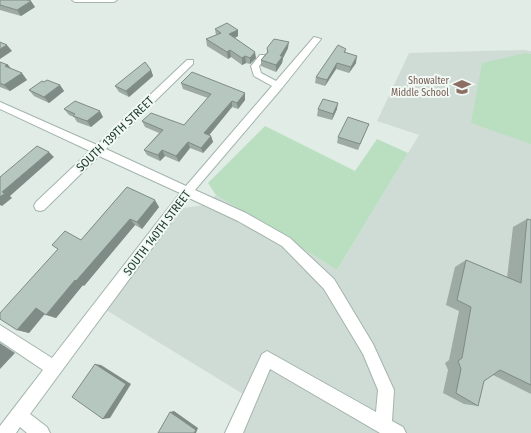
<svg xmlns="http://www.w3.org/2000/svg" width="531" height="433" font-family="'Fira Sans Condensed',sans-serif">
  <style>
    .built { fill: #cfdcd5 }
    .green { fill: #b9dfc0 }
    .lines { fill: none; stroke-linecap: round; stroke-linejoin: round }
    .minor-casing { stroke: #a3b4ad; stroke-width: 2 }
    .minor { fill: #fff; fill-rule: evenodd }
    .wall { fill: #9daba4 }
    .shaded-wall { fill: #7f8b86 }
    .building { fill: #b6c7bf; stroke: #7f8b86 }
    .labels { text-anchor: middle; dominant-baseline: central; stroke-width: 4; stroke-linejoin: round; paint-order: stroke }
    .far-education-label { font-size: 10px; fill: #785e54; stroke: #f2f9f5; text-anchor: end }
    .street-label { font-size: 12px; fill: #203e34; stroke: #f2f9f5 }
  </style>
  <rect width="100%" height="100%" fill="#e1ece6"/>
  <polygon class="built" points="524,50 531,51 531,433 224,433 243,394 106,310 183,208 204,205 216,195 337,270 419,135 377,121 409,53"/>
  <g class="green">
    <polygon points="526,53 531,54 531,144 471,123 482,63"/>
    <polygon points="265,126 355,171 377,139 408,153 337,270 216,195 208,183"/>
  </g>
  <g class="lines">
    <g class="minor-casing">
      <g id="minor">
        <polygon points="72,0 117,0 114,2 75,2"/>
        <polygon points="314,37 321,39 282,88 195,190 246,213 290,238 334,279 373,344 394,390 392,421 403,427 406,433 380,433 270,369 243,433 225,433 262,354 267,351 376,412 378,390 363,354 324,289 282,246 238,221 189,198 30,414 47,427 50,433 27,433 20,427 16,433 0,433 0,426 43,370 0,341 0,325 52,358 180,193 99,156 44,210 40,211 36,210 34,206 36,202 90,151 0,109 0,102 97,145 187,60 193,60 193,64 106,149 186,186 272,86 254,76 251,66 260,55 266,55 267,57 259,66 261,73 276,81"/>
      </g>
    </g>
    <use href="#minor" class="minor"/>
  </g>
  <g class="wall">
    <polygon points="0,0 35,7 21,16 0,10"/>
    <polygon points="215,29 238,30 238,36 235,38 256,58 250,64 246,63 242,65 231,57 228,59 207,46 206,39 216,35"/>
    <polygon points="267,48 288,48 283,58 282,63 276,72 261,66 261,60 267,52"/>
    <polygon points="346,49 345,53 356,63 349,73 336,69 325,86 315,83 316,77"/>
    <polygon points="0,62 8,65 11,69 27,80 10,91 0,87"/>
    <polygon points="151,70 153,76 129,97 119,92 115,86"/>
    <polygon points="44,82 60,85 64,91 49,103 34,96 29,90"/>
    <polygon points="181,83 245,93 245,100 238,109 232,107 209,135 211,136 213,142 203,153 190,148 179,162 165,156 160,161 147,155 144,150 159,133 145,127 142,121 184,125 208,98 183,89"/>
    <polygon points="64,109 103,117 91,127 77,122 74,117 69,115"/>
    <polygon points="318,109 337,109 332,120 317,116"/>
    <polygon points="369,124 358,150 337,143 338,137"/>
    <polygon points="127,187 159,207 142,229 135,225 84,286 83,285 56,318 45,314 29,333 17,330 81,240"/>
    <polygon points="527,219 531,220 531,394 493,375 484,381 478,406 464,404 443,393 448,370 445,363 449,360 459,311 446,305 455,267 466,260 507,278 513,227"/>
  </g>
  <g class="shaded-wall">
    <polygon points="31,1 35,7 21,16 17,10"/>
    <polygon points="238,30 238,36 230,40 229,34"/>
    <polygon points="289,42 288,48 283,58 282,63 276,72 276,65 280,56"/>
    <polygon points="7,45 12,51 0,59 0,49"/>
    <polygon points="230,50 231,57 228,59 227,52"/>
    <polygon points="255,52 256,58 250,64 250,58"/>
    <polygon points="245,56 246,63 242,65 242,58"/>
    <polygon points="357,56 356,63 349,73 351,67"/>
    <polygon points="337,63 336,69 325,86 327,80"/>
    <polygon points="8,65 13,71 5,66"/>
    <polygon points="151,70 153,76 129,97 126,91"/>
    <polygon points="22,73 27,80 10,91 4,85"/>
    <polygon points="60,85 64,91 49,103 44,97"/>
    <polygon points="245,93 245,100 238,109 237,103"/>
    <polygon points="232,101 232,107 206,139 204,133"/>
    <polygon points="338,103 337,109 332,120 333,114"/>
    <polygon points="100,111 103,117 91,127 87,121"/>
    <polygon points="211,136 213,142 203,153 201,148"/>
    <polygon points="188,142 190,148 179,162 176,156"/>
    <polygon points="162,150 165,156 160,161 158,155"/>
    <polygon points="49,152 54,157 10,196 12,198 2,206 0,205 0,197 2,192"/>
    <polygon points="155,200 159,207 142,229 137,222"/>
    <polygon points="130,219 135,225 84,286 83,285 56,318 46,315 75,280"/>
    <polygon points="36,308 46,312 29,333 17,330"/>
    <polygon points="0,343 15,353 0,369"/>
    <polygon points="95,364 101,365 131,384 110,418 103,419"/>
    <polygon points="174,411 198,428 196,433 194,433 170,412"/>
  </g>
  <g class="building">
    <polygon points="0,0 27,0 31,1 17,10 0,5"/>
    <polygon points="227,23 238,30 229,34 255,52 250,58 245,56 242,58 230,50 227,52 206,39 221,33 215,29"/>
    <polygon points="274,39 289,42 280,56 283,56 276,65 261,60 268,52 267,48"/>
    <polygon points="0,42 7,45 0,49"/>
    <polygon points="338,45 346,49 344,52 357,56 351,67 337,63 327,80 316,77"/>
    <polygon points="0,62 8,65 5,66 22,73 4,85 0,83"/>
    <polygon points="145,62 151,70 126,91 115,86"/>
    <polygon points="192,72 245,93 237,103 232,101 204,133 211,136 201,148 188,142 176,156 162,150 158,155 144,150 163,130 142,121 151,113 184,125 211,94 181,83"/>
    <polygon points="47,80 60,85 44,97 29,90 42,81 44,82"/>
    <polygon points="323,99 338,103 333,114 318,109"/>
    <polygon points="75,101 100,111 87,121 73,116 75,114 64,109"/>
    <polygon points="348,117 369,124 360,144 338,137"/>
    <polygon points="37,146 49,152 2,192 5,193 0,197 0,177"/>
    <polygon points="127,187 155,200 137,222 130,219 76,281 75,280 46,315 36,308 17,330 0,319 0,313 58,249 52,245 65,231 81,240"/>
    <polygon points="527,219 531,220 531,385 500,370 484,381 478,406 456,393 461,369 458,361 462,358 471,307 457,300 466,260 521,283"/>
    <polygon points="95,364 126,384 103,419 72,397"/>
    <polygon points="170,412 196,430 194,433 158,433"/>
  </g>
  <defs>
    <g id="school-bare" transform="scale(1.38)"><path d="M0-5L7-2L0 1L-7-2ZM-4 1L0 2.5L4 1V4Q0 6-4 4Z" fill="#8d6e63" stroke="#f2f9f5" stroke-width="2.5" paint-order="stroke"/></g>
  </defs>
  <g fill-rule="evenodd">
    <use href="#school-bare" x="462" y="87"/>
  </g>
  <g class="labels">
    <g class="far-education-label">
      <text x="449" y="81">Showalter<tspan x="449" dy="12">Middle School</tspan></text>
    </g>
    <g class="street-label">
      <text transform="translate(115 134) rotate(-44)">SOUTH 139TH STREET</text>
      <text transform="translate(157 233) rotate(-53)">SOUTH 140TH STREET</text>
    </g>
  </g>
</svg>
